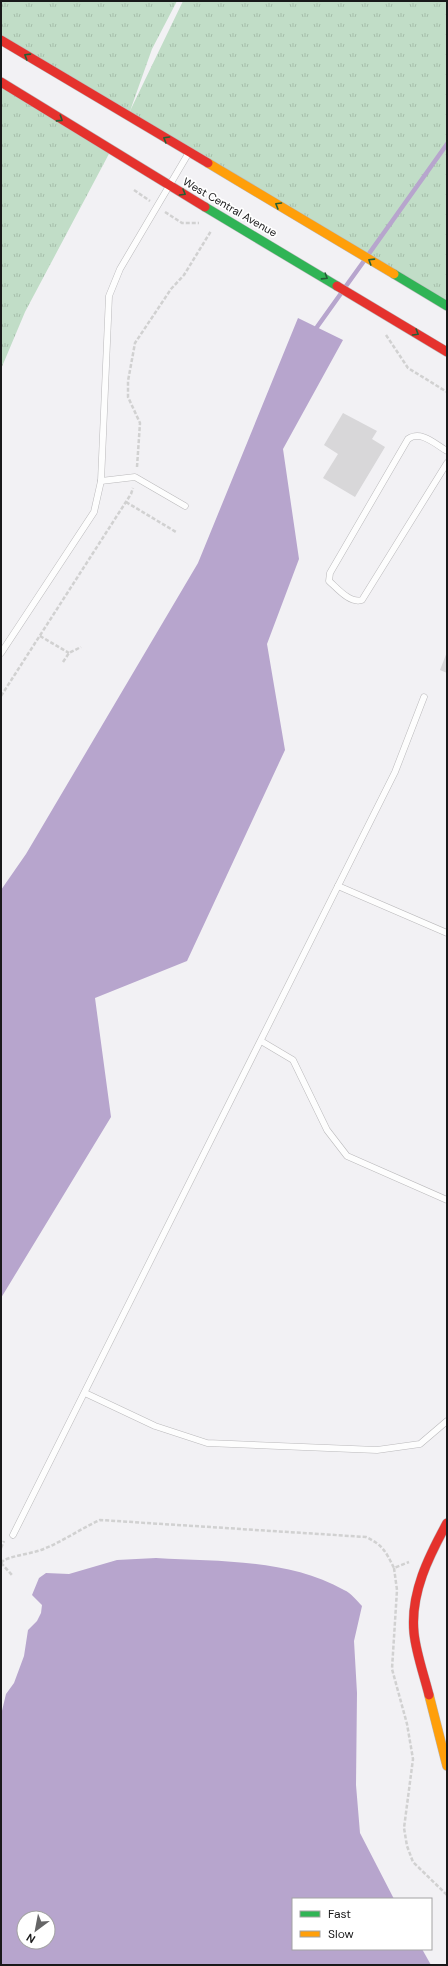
<svg xmlns="http://www.w3.org/2000/svg" width="448" height="1966" font-family="'DM Sans',sans-serif">
  <style>
    .grass { fill: url(#grass-tufts) }
    .water { fill: #b7a5cd; fill-rule: evenodd }
    .lines { fill: none; stroke-linecap: round; stroke-linejoin: round }
    .stream { stroke: #b7a5cd; stroke-width: 4.5 }
    .building { fill: #d8d7d9 }
    .lane-casing { stroke: #bab9bb; stroke-width: 7 }
    .fast-casing { stroke: #bab9bb; stroke-width: 10 }
    .slow-casing { stroke: #bab9bb; stroke-width: 10 }
    .jam-casing { stroke: #bab9bb; stroke-width: 10 }
    .path { stroke: #d1d1d1; stroke-width: 2.5; stroke-dasharray: 4 2; stroke-linecap: butt }
    .lane { stroke: #fdfdfd; stroke-width: 6 }
    .fast { stroke: #30b455; stroke-width: 9 }
    .slow { stroke: #ff9f0a; stroke-width: 9 }
    .jam { stroke: #e5322d; stroke-width: 9 }
    .oneway { stroke: #235f35 }
    .labels { text-anchor: middle; dominant-baseline: central; stroke-width: 3.5; stroke-linejoin: round; paint-order: stroke }
    .street-label { font-size: 11px; fill: #19191a; stroke: #fff }
  </style>
  <defs>
    <pattern id="grass-tufts" width="24" height="20" patternUnits="userSpaceOnUse"><rect width="24" height="20" fill="#c1ddc7"/><path d="M3 7l-1-3M5 7V3M7 7l1-3M15 17l-1-3M17 17v-4M19 17l1-3" fill="none" stroke="#a5bdaa"/></pattern>
  </defs>
  <rect width="100%" height="100%" fill="#f2f1f4"/>
  <g class="grass">
    <polygon points="1,1 177,1 152,49 130,111 183,1 447,1 447,305 1,38"/>
    <polygon points="1,81 111,150 25,312 1,369"/>
  </g>
  <g class="water">
    <polygon points="298,318 343,340 283,449 299,559 267,644 285,750 187,961 95,998 111,1117 1,1298 1,890 26,854 198,563"/>
    <path d="M156,1558C219,1562 287,1558 344,1590C351,1593 357,1601 362,1606L354,1641L357,1693L356,1785L360,1833L394,1899H293V1949H422L431,1965H1V1715L6,1694L14,1683L24,1656L28,1630L37,1621L41,1613L42,1605L32,1595L39,1578L46,1573L69,1574L117,1560ZM24,1918H48V1942H24Z"/>
  </g>
  <g class="lines">
    <g class="stream">
      <polyline points="368,255 447,144"/>
      <polyline points="346,286 364,261"/>
      <polyline points="317,327 342,292"/>
    </g>
  </g>
  <g class="building">
    <polygon points="343,413 377,431 372,439 385,447 355,497 323,478 338,454 324,445"/>
    <polygon points="447,652 447,673 440,670"/>
  </g>
  <g class="lines">
    <g class="lane-casing">
      <g id="lane">
        <path d="M447,451C435,444 421,430 408,439L330,573L329,581C337,588 350,604 362,600L447,463"/>
        <polyline points="101,481 135,477 185,506"/>
        <polyline points="1,653 94,512 101,481 109,296 120,269 188,154"/>
        <polyline points="338,886 447,933"/>
        <polyline points="261,1041 293,1060 327,1130 347,1156 447,1200"/>
        <polyline points="85,1393 155,1426 207,1443 377,1450 420,1444 447,1421"/>
        <polyline points="13,1535 395,772 424,697"/>
      </g>
    </g>
    <g class="fast-casing">
      <g id="fast">
        <polyline points="205,207 337,286"/>
        <polyline points="394,274 447,306"/>
      </g>
    </g>
    <g class="slow-casing">
      <g id="slow">
        <polyline points="208,163 394,274"/>
        <polyline points="429,1695 447,1766"/>
      </g>
    </g>
    <g class="jam-casing">
      <g id="jam">
        <polyline points="1,40 208,163"/>
        <polyline points="1,82 205,207"/>
        <polyline points="337,286 447,352"/>
        <path d="M429,1695C424,1675 416,1653 414,1633C410,1593 429,1556 447,1523"/>
      </g>
    </g>
    <g class="path">
      <polyline points="134,190 150,201"/>
      <polyline points="165,212 182,223 199,223"/>
      <polyline points="386,335 408,368 447,392"/>
      <polyline points="137,467 140,423 128,397 128,381 135,343 171,289 184,275 211,231"/>
      <polyline points="126,502 176,532"/>
      <polyline points="40,636 69,653"/>
      <polyline points="63,662 69,653 81,647"/>
      <polyline points="1,696 131,494 133,488"/>
      <polyline points="1,1548 4,1541"/>
      <path d="M1,1563L4,1560C16,1555 29,1554 41,1550C62,1542 80,1529 100,1520L366,1537C383,1545 386,1552 394,1568L409,1562"/>
      <polyline points="1,1563 12,1575"/>
      <polyline points="394,1568 397,1590 392,1669 407,1724 413,1759 404,1828 407,1846 413,1862 447,1895"/>
    </g>
    <use href="#lane" class="lane"/>
    <use href="#fast" class="fast"/>
    <use href="#slow" class="slow"/>
    <use href="#jam" class="jam"/>
  </g>
  <defs><path id="oneway-chevron" d="M-2-3.5L2.5 0L-2 3.5" fill="none" stroke-width="1.6" stroke-linecap="round" stroke-linejoin="round"/></defs>
  <g class="oneway">
    <use href="#oneway-chevron" transform="translate(27 56) rotate(-148)"/>
    <use href="#oneway-chevron" transform="translate(60 119) rotate(33)"/>
    <use href="#oneway-chevron" transform="translate(166 139) rotate(-149)"/>
    <use href="#oneway-chevron" transform="translate(183 193) rotate(30)"/>
    <use href="#oneway-chevron" transform="translate(278 205) rotate(-149)"/>
    <use href="#oneway-chevron" transform="translate(371 261) rotate(-148)"/>
    <use href="#oneway-chevron" transform="translate(325 277) rotate(32)"/>
    <use href="#oneway-chevron" transform="translate(416 333) rotate(31)"/>
  </g>
  <g class="labels">
    <g class="street-label">
      <text transform="translate(230 207) rotate(30)">West Central Avenue</text>
    </g>
  </g>
  <rect width="448" height="1966" fill="none" stroke="#19191a" stroke-width="4"/>
  <rect x="292" y="1898" width="140" height="52" fill="#ffffff" stroke="#a3a3a3"/>
  <rect x="300" y="1911" width="20" height="6" fill="#30b455" stroke="#a3a3a3"/>
  <text x="328" y="1918" font-size="12" fill="#19191a">Fast</text>
  <rect x="300" y="1931" width="20" height="6" fill="#ff9f0a" stroke="#a3a3a3"/>
  <text x="328" y="1938" font-size="12" fill="#19191a">Slow</text>
  <g transform="translate(36 1930) rotate(212)"><circle r="19" fill="#ffffff" stroke="#a3a3a3"/>
  <path d="M0-3L7 15L0 10L-7 15Z" fill="#656566"/>
  <text y="-6" font-size="11" font-weight="bold" text-anchor="middle" fill="#19191a">N</text>
  </g>
</svg>
